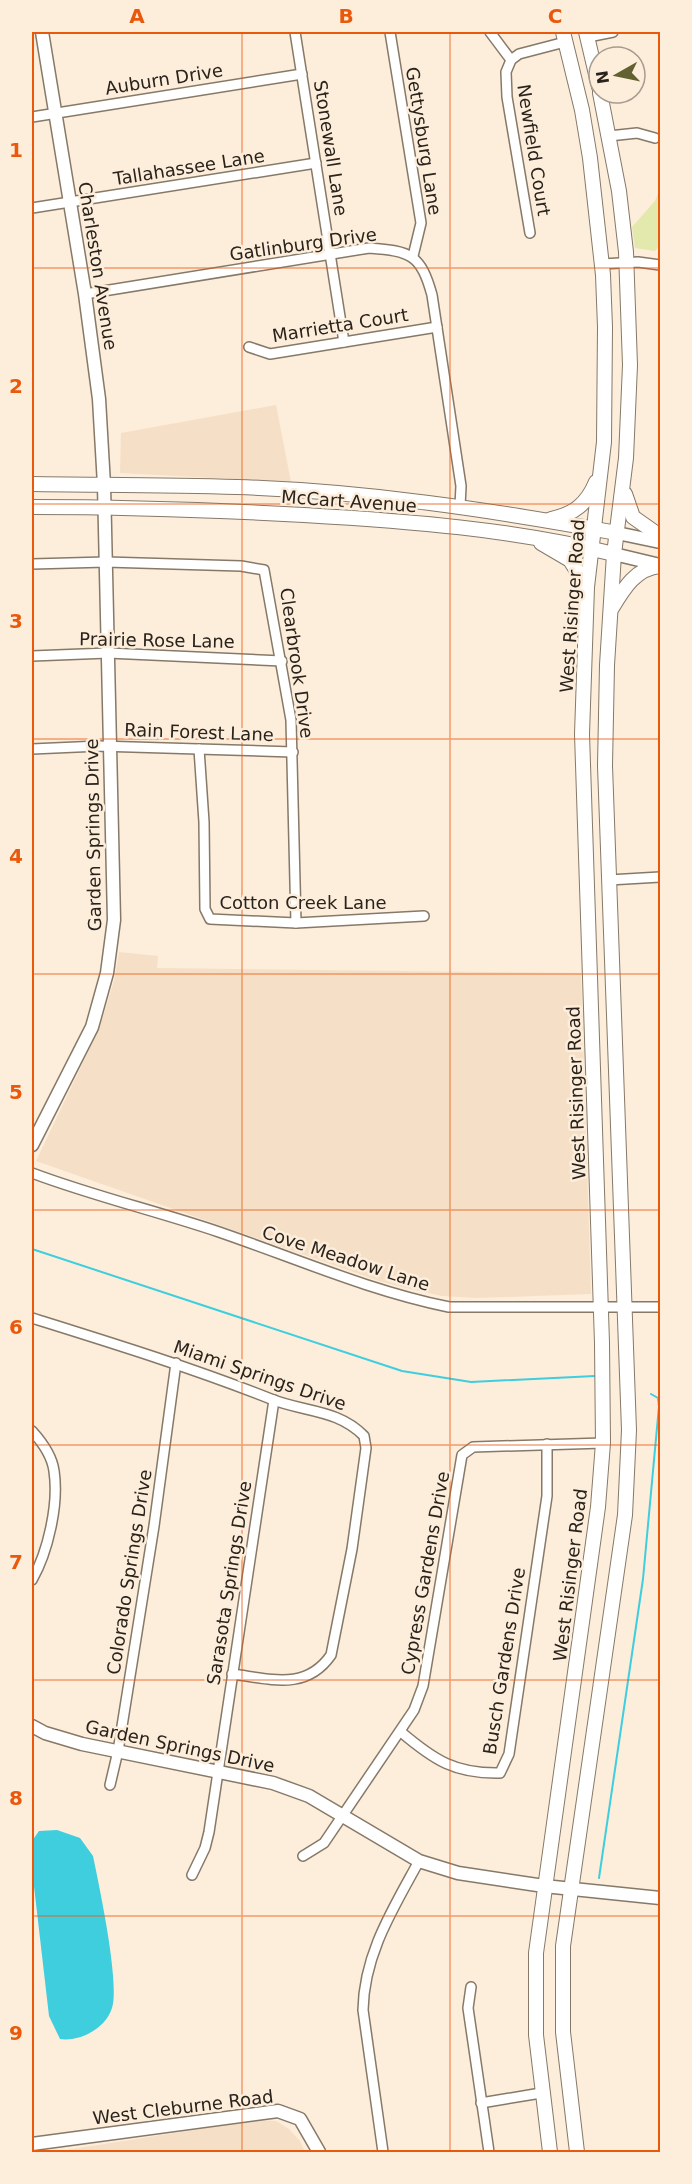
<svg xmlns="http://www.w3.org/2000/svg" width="692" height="2184" font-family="'DejaVu Sans',sans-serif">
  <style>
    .built { fill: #f5e0c7 }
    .green { fill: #e3e8ad }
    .water { fill: #3ecede }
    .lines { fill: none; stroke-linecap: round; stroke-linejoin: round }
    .stream { stroke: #3ecede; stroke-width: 2 }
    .minor-casing { stroke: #867968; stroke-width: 12 }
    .tertiary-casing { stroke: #867968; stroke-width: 15 }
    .secondary-casing { stroke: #867968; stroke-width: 16 }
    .minor { stroke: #fff; stroke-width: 9 }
    .tertiary { stroke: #fff; stroke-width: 12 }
    .secondary { stroke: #fff; stroke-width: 14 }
    .grid { fill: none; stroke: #e8590c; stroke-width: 1.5; stroke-opacity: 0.55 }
    .labels { text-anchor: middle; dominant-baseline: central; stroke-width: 5; stroke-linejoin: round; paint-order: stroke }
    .street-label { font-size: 18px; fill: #29231c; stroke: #fdeddb }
    .neatline { fill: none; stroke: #e8590c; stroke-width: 2 }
    .grid-label { font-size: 20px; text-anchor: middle; font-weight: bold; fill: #e8590c }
  </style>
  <rect width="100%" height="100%" fill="#fdeddb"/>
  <g class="built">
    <polygon points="276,405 291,482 120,473 121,433"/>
    <polygon points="119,952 158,956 157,968 581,973 591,1294 477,1298 442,1296 414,1290 382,1282 36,1161 99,1029 114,981"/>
    <polygon points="258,2120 276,2121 289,2129 300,2141 305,2152 53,2152"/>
  </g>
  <polygon class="green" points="660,189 660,245 655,251 635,248 632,227 655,201"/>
  <path class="water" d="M57,1830L80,1838L93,1856C99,1885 120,1983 112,2008C106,2028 80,2042 60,2039L49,2016L32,1869V1841L39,1831Z"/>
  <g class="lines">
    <g class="stream">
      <polyline points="32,1249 402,1371 471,1382 595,1376"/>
      <polyline points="599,1878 643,1579 659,1406 658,1398 651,1394"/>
    </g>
    <g class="minor-casing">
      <g id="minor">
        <polyline points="295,32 344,342"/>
        <polyline points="390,32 421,223 413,256"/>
        <polyline points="490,32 511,60"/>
        <polyline points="588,37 613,32"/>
        <polyline points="32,117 302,74"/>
        <polyline points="609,136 637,133 655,138"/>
        <polyline points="32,208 316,163"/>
        <polyline points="530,233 507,97 506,72 511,60 519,54 565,42"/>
        <polyline points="602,264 638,262 660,265"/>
        <path d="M85,294L369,248C411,251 421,255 432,295L461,486L460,506"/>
        <polyline points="249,347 270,354 437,327"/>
        <polyline points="32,564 106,562 241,566 264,570 291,720 296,923"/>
        <polyline points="32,656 108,653 282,661"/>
        <polyline points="32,749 99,746 293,752"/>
        <polyline points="199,749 204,822 205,909 210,919 296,923 424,916"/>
        <polyline points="609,880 660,877"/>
        <path d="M32,1173C93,1196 157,1211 219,1232C295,1258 370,1291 449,1307H660"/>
        <path d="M32,1318C112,1343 193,1368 271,1399C303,1412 338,1409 364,1436L366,1448L352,1549L331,1655C306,1691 271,1679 232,1674"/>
        <path d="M32,1431C42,1442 52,1455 54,1471C59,1504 48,1552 32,1580"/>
        <path d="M401,1732C434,1760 455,1774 500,1773L509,1754L547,1496V1444"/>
        <polyline points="110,1785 118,1751 154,1526 176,1363"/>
        <polyline points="303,1856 324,1843 414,1710 423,1686 462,1455 473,1447 603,1443"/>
        <polyline points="192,1875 205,1848 209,1832 274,1400"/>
        <polyline points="471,1987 468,2008 489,2152"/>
        <polyline points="481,2103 541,2093"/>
        <path d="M383,2152L363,2010C364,1954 393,1909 419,1861"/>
      </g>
    </g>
    <g class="tertiary-casing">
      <g id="tertiary">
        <polyline points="617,533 660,542"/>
        <polyline points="614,554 660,565"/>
        <polyline points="32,1145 92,1027 107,973 114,920 104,485 99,399 85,294 42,32"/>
        <polyline points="32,1726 45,1733 82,1744 273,1783 309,1796 419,1861 458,1873 544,1886 660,1898"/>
        <polyline points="32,2144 278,2111 300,2119 319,2152"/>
      </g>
    </g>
    <g class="secondary-casing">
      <g id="secondary">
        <polyline points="586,32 599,87"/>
        <path d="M32,484C100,485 169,485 237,487C365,491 492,510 617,533"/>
        <polyline points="625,494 633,517 660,536"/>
        <path d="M32,507C122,507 213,510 304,515C407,521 513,529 614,554"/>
        <path d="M551,519C574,514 587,504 596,482"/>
        <polyline points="541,543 570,560 587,587"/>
        <path d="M612,608C624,588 636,568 660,566"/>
        <polyline points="550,2152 536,2035 536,1953 598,1507 603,1443 602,1343 582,734 587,587 604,442 605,327 603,275 590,158 582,110 563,32"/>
        <polyline points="577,2152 563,2032 563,1946 625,1515 629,1430 605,766 607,665 614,554 626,458 630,365 626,252 619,191 600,93"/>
      </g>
    </g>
    <use href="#minor" class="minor"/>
    <use href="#tertiary" class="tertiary"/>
    <use href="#secondary" class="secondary"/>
  </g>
  <path class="grid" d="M242,32V2152M450,32V2152M32,268H660M32,504H660M32,739H660M32,974H660M32,1210H660M32,1445H660M32,1680H660M32,1916H660"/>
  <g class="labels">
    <g class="street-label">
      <text transform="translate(164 79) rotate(-9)">Auburn Drive</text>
      <text transform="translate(424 141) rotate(81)">Gettysburg Lane</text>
      <text transform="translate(331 148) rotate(81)">Stonewall Lane</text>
      <text transform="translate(534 150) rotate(81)">Newfield Court</text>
      <text transform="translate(189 167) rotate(-9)">Tallahassee Lane</text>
      <text transform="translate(303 244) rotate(-8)">Gatlinburg Drive</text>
      <text transform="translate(98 266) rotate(81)">Charleston Avenue</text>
      <text transform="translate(340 325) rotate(-9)">Marrietta Court</text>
      <text transform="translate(349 501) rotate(4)">McCart Avenue</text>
      <text transform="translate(572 606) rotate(-86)">West Risinger Road</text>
      <text transform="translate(157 640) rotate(1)">Prairie Rose Lane</text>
      <text transform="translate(297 663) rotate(82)">Clearbrook Drive</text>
      <text transform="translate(199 732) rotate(2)">Rain Forest Lane</text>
      <text transform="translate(93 835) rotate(-91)">Garden Springs Drive</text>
      <text x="303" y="902">Cotton Creek Lane</text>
      <text transform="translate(576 1093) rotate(-92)">West Risinger Road</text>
      <text transform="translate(346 1258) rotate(18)">Cove Meadow Lane</text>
      <text transform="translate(260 1375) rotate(19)">Miami Springs Drive</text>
      <text transform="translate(129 1572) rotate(-81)">Colorado Springs Drive</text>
      <text transform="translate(425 1573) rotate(-80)">Cypress Gardens Drive</text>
      <text transform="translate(570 1575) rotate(-83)">West Risinger Road</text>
      <text transform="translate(229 1583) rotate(-81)">Sarasota Springs Drive</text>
      <text transform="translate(504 1661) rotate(-81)">Busch Gardens Drive</text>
      <text transform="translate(180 1746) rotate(12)">Garden Springs Drive</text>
      <text transform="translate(183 2107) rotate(-7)">West Cleburne Road</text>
    </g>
  </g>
  <rect width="692" height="2184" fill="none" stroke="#fdeddb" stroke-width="66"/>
  <g transform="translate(617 75) rotate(261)"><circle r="28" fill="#fdeddb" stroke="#a89c8f" stroke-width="1.5"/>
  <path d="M0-4.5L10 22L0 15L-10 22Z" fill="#61622f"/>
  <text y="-9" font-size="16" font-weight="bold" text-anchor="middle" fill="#29231c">N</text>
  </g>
  <rect x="33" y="33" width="626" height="2118" class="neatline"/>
  <g class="grid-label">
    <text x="137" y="23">A</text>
    <text x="346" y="23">B</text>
    <text x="555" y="23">C</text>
    <text x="16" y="157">1</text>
    <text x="16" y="393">2</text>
    <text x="16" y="628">3</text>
    <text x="16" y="863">4</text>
    <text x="16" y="1099">5</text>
    <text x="16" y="1334">6</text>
    <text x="16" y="1569">7</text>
    <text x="16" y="1805">8</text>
    <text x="16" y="2040">9</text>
  </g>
</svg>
